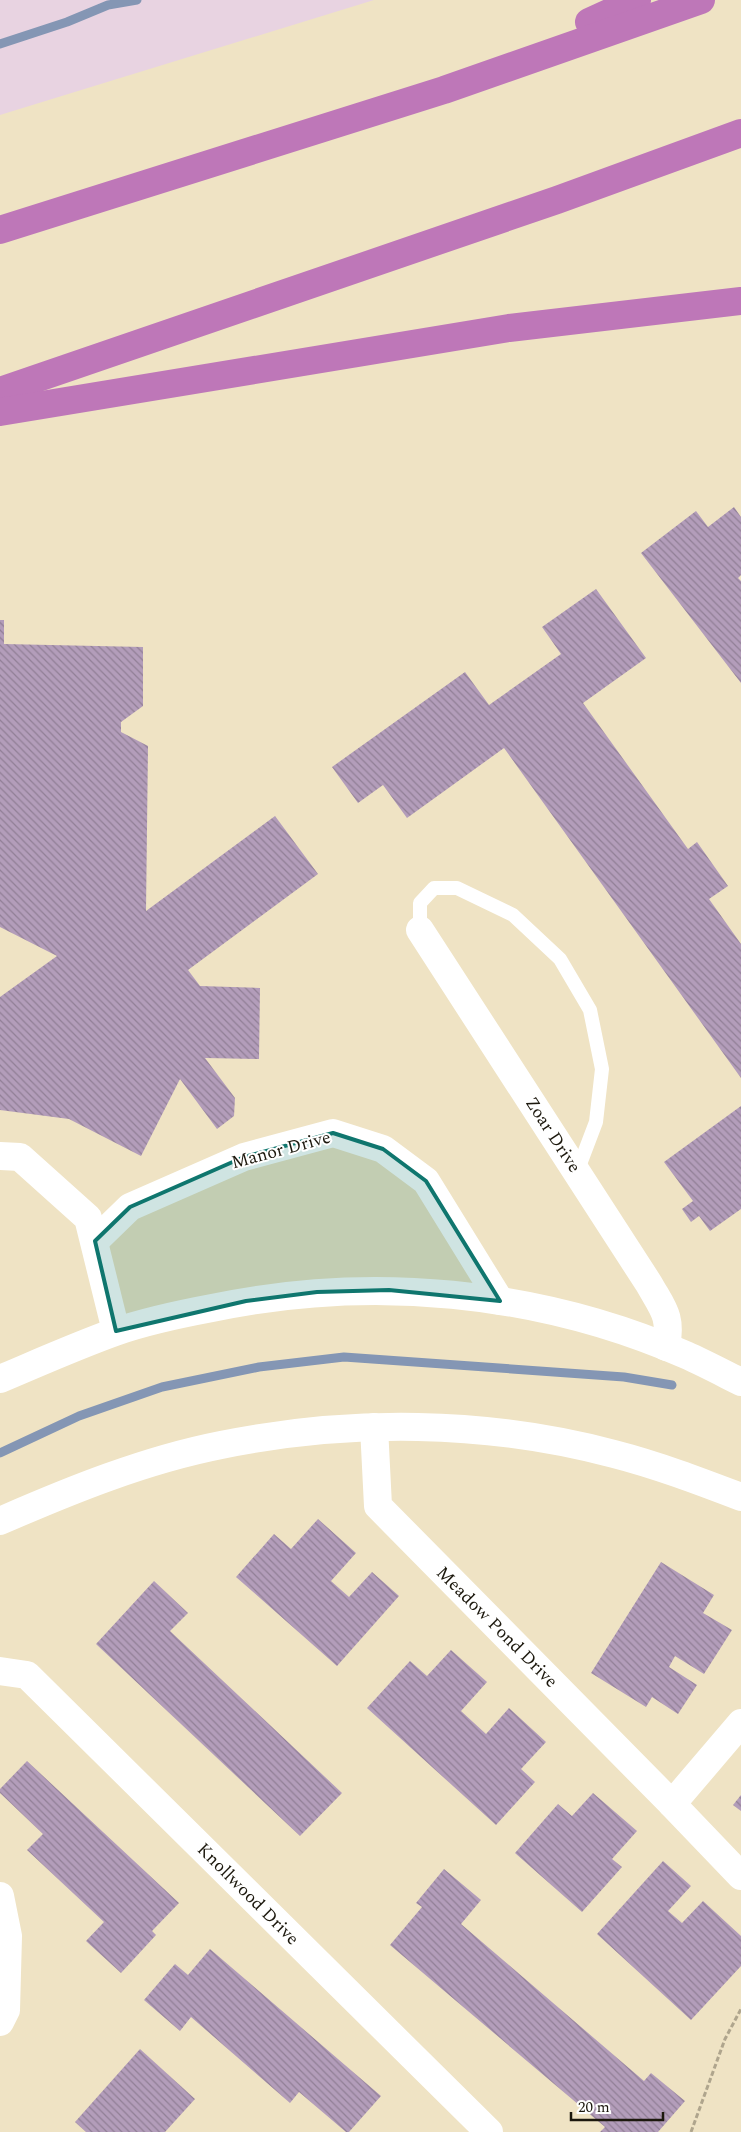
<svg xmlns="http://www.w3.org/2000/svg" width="741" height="2132" font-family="Spectral,serif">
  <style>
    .commercial { fill: #e8d3e1 }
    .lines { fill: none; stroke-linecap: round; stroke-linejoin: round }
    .stream { stroke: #8496b4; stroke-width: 9 }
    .building { fill: url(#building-back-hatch) }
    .path { stroke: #afa58d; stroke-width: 3; stroke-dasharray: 5 2.5; stroke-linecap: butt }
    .lane { stroke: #fff; stroke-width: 14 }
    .street { stroke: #fff; stroke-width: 28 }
    .highway { stroke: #be77b8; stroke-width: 28 }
    .marked { fill: #0f766e; fill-opacity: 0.2; stroke: #0f766e; stroke-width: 4; stroke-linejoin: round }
    .labels { text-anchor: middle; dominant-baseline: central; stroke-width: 4; stroke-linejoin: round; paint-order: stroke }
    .street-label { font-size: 18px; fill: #1c180d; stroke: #fff }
  </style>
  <defs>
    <pattern id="building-back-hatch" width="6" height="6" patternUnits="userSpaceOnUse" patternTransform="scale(1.25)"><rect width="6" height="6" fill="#b39dba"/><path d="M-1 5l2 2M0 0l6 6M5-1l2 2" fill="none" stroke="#917f96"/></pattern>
  </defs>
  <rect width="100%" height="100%" fill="#efe3c4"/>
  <polygon class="commercial" points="0,0 374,0 0,115"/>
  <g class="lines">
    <g class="stream">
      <polyline points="0,44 67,22 108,5 137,0"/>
      <polyline points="0,1453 79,1416 162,1387 259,1367 344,1357 624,1377 672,1385"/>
    </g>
  </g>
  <g class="building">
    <polygon points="734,507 741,517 741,575 738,578 741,581 741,683 641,553 696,511 708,527"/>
    <polygon points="596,589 646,658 583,703 688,849 697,842 728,886 709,899 741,944 741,1078 504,748 407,818 383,785 358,803 332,767 465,672 489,705 561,654 542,627"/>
    <polygon points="0,620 4,620 4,644 143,647 143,706 121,722 121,732 148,746 146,911 275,816 318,874 188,970 200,986 260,988 259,1059 205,1058 235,1098 234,1116 217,1129 180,1079 141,1156 69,1119 0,1110 0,997 57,956 0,927"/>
    <polygon points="741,1106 741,1209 710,1231 699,1216 691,1222 682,1209 693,1201 664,1162"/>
    <polygon points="318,1519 356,1553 331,1581 349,1597 372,1572 399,1596 337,1666 236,1577 274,1534 291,1549"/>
    <polygon points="661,1562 714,1595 703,1613 732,1630 704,1674 675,1656 669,1667 697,1685 678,1714 652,1697 646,1707 591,1673"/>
    <polygon points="154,1581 188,1613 170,1631 342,1793 300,1836 96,1644"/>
    <polygon points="451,1650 487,1682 461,1711 486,1734 509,1708 546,1742 521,1769 535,1782 496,1825 367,1708 410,1661 427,1676"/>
    <polygon points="27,1761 179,1903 152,1931 156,1935 121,1973 86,1941 104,1922 27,1850 43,1834 0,1793 0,1789"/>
    <polygon points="593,1793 637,1831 612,1859 622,1867 582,1912 515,1853 558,1804 572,1816"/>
    <polygon points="741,1795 741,1811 733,1805"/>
    <polygon points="663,1861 691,1886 668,1911 682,1923 703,1901 741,1936 741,1966 691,2020 597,1934"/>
    <polygon points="444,1869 481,1900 461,1924 644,2081 651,2073 685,2101 658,2132 600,2132 605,2127 390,1945 422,1907 416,1903"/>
    <polygon points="210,1949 381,2096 349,2132 346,2132 299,2092 290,2103 191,2017 180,2031 144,2000 175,1964 188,1975"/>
    <polygon points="140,2049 195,2099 165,2132 86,2132 75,2122"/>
  </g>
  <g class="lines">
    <polyline class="path" points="691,2132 725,2039 741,2009"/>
    <polyline class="lane" points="420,930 420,903 434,888 457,888 513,915 560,959 590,1010 602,1069 596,1122 577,1172"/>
    <g class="street">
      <path d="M420,930L649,1284C663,1309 672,1316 666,1347"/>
      <polyline points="0,1156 20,1157 88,1218 116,1331"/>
      <polyline points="95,1241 130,1207 244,1157 333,1133 383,1149 426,1181 500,1301"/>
      <path d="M0,1379C38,1363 76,1346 115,1332C146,1321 180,1314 212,1308C370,1275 537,1290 686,1355C704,1363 723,1373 741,1382"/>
      <polyline points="374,1427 378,1506 672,1804 741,1723"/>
      <path d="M0,1521C71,1490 145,1460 221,1445C349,1419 487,1420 614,1454C657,1465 699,1481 741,1497"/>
      <polyline points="0,1671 27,1675 489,2132"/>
      <polyline points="672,1804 741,1876"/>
      <polyline points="0,1896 8,1936 6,2010 0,2022"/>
    </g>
    <g class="highway">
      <polyline points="589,22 637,0"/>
      <polyline points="0,230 444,90 701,0"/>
      <polyline points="0,391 557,200 741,133"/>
      <polyline points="0,412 509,328 741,301"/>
    </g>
  </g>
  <path class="marked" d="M333,1133L383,1149L426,1181L500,1301L389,1290L317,1292L246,1301L116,1331L95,1241L130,1207L244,1157Z"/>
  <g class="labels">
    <g class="street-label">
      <text transform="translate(553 1135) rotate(57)">Zoar Drive</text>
      <text transform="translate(281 1150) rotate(-15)">Manor Drive</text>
      <text transform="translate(497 1627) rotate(45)">Meadow Pond Drive</text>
      <text transform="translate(248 1894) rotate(45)">Knollwood Drive</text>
    </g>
  </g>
  <path d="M571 2112v8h92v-8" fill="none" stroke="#1c180d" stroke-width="2.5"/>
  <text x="578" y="2112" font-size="15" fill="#1c180d" stroke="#ffffff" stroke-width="4" paint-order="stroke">20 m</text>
</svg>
